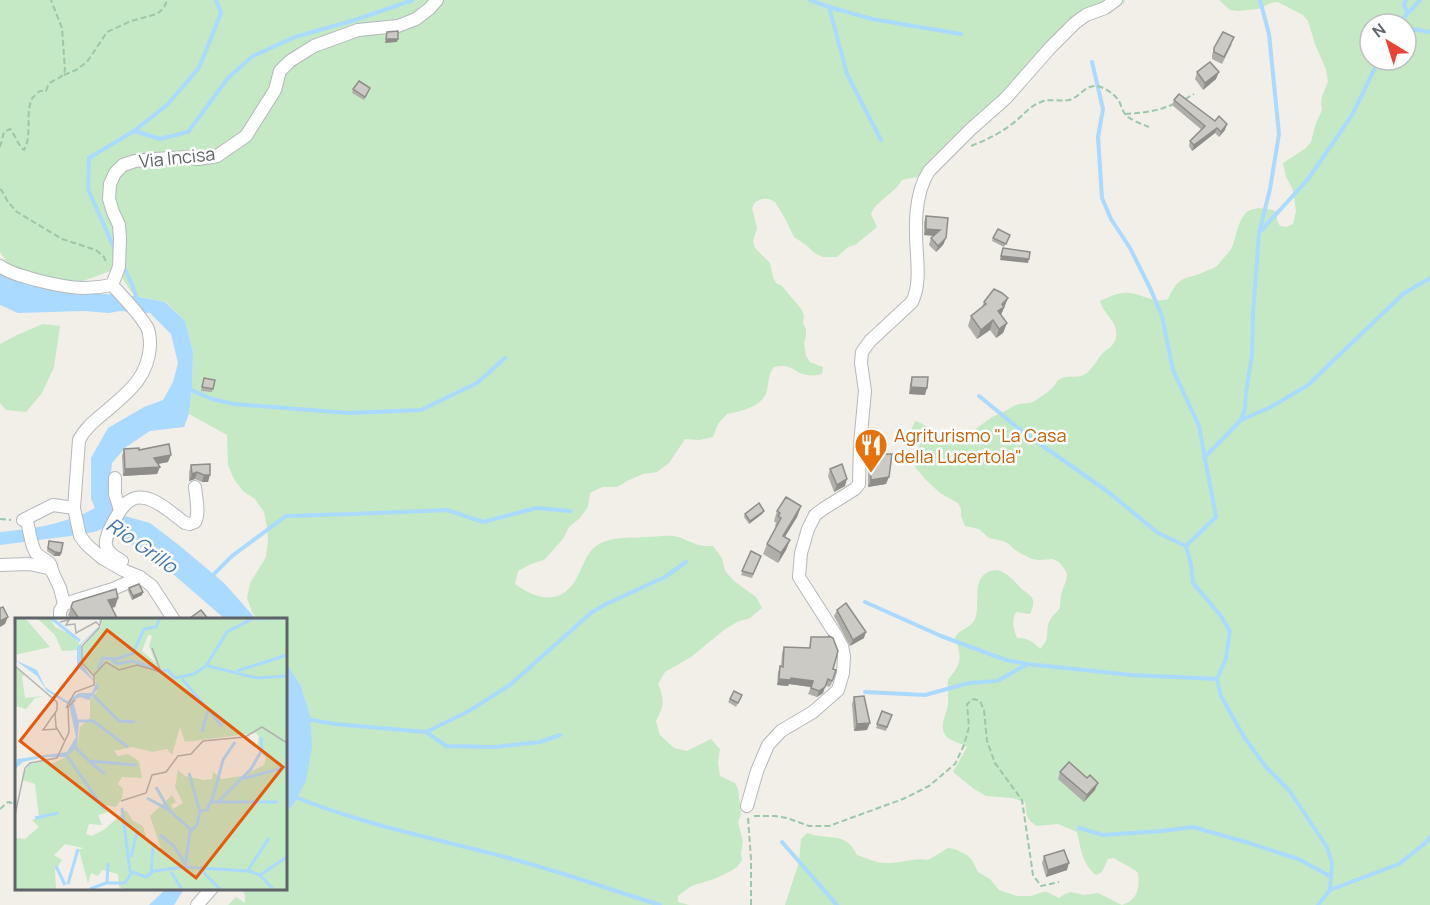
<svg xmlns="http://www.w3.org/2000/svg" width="1430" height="905" font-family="Manrope,sans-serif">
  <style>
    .green { fill: #c5e8c5; fill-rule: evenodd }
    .water { fill: #aadaff }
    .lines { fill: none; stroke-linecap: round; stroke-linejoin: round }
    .stream { stroke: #aadaff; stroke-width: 4 }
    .minor-casing { stroke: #b5b8bc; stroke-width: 14 }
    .path { stroke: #9cc7a9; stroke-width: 2; stroke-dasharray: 6 3; stroke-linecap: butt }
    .minor { stroke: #fff; stroke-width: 12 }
    .wall { fill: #afaea9 }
    .shaded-wall { fill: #8f8d8a }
    .building { fill: #cccac5; stroke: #8f8d8a; stroke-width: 1.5 }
    .labels { text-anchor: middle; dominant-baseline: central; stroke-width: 5; stroke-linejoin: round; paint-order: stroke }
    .street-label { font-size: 18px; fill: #5f6368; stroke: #fff }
    .food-label { font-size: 18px; fill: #c56008; stroke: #fff; text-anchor: start }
    .water-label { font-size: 20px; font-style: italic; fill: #4174aa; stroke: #fff }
    .inset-river { fill: none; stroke: #aadaff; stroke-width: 3 }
    .inset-road { fill: none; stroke: #b3b3b1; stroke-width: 1.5 }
    .view { fill: #e8590c; fill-opacity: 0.15; stroke: #e8590c; stroke-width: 3 }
    .inset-edge { fill: none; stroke: #5f6368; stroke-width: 3 }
  </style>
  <rect width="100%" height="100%" fill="#f1efe8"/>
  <g class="green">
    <path d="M0,0H1125L1123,4L1108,12L1083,22L1023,84L1008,105L991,117L917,177L902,180C894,194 877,200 871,214L877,227L855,245L848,247L837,257H823L816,254L806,245L794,237L786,220L775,202L769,199H762L755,202L752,208L757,228L753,241L755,248L770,263L773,277L776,283L782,286L802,310L804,316L803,323L806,329V336L804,343L806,356L810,362L823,367L822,374C817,375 812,376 807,375C792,373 795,363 774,367C768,375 769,381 767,390C763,407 741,411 727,414L718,424L713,437L699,440L685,439L669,463L657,472L643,474L629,480L617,487H602L590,493L588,507L580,518L569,527L563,539L544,560L531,564L518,571L515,584C536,599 559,606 575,581C586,563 585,547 609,540C621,537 633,538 646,537C655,537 664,535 673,536C682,537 691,543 699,545C704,546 709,546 713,546L722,558L725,571L734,581L756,597L762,608L750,618L737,622L724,630L691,657L665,672L658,684C665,700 664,706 656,721L660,735L674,748L687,751L711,739L720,749L718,763L720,776L735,783L738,789L741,815L738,822L743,842L741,853L742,860L737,867L731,871L714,879L691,886L678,896V902L689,905H228L236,897L245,903V895L242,889L285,888V814L293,805L310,715L301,686L285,661V620H258L252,612L247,598L250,583L266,557L268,541L267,527L264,512L255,499L243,491L234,479L228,465L227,435L189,414L192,388L193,352L185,321L166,302L134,296L115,267L113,270L83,281L64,282L33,276L9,265L0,252Z"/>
    <path d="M1219,0H1430V905H785L799,862L801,839L807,833C829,841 845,830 857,855C866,858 876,863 885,863C899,864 916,857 928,860L948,848L955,849L967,855L972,860L978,872L990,879L999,890L1017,896H1031L1043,892H1047L1059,898L1065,894L1071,892L1084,895L1098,893L1122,905C1138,900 1140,887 1138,873C1131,866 1122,864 1114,858L1108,859L1102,872L1096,875C1082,864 1081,849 1077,832L1058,824L1037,826L1031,822L1027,816L1025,802L1012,798L986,796L974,789L953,772L967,747C961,743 950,741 946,736C938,726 947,715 948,704C949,696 947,688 948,680C962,663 962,658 955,637C960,629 971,628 975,619C981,605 971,580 988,572C1003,565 1014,582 1023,590C1027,593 1031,595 1033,600C1034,605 1032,609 1030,614L1016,612C1011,621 1014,630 1017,638C1027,638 1033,641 1040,649C1052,637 1044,631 1050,620C1052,616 1057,612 1060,608L1061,594L1066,581L1067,574L1064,568L1059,562L1053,559L1039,560L1032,559L1020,553L1014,549L1009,544L1003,541L989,538L979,529L965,526L961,516V509L958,503L940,493L925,479L915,467L919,447L912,428L915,421C922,423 925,425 931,430C939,437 952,435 962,434C978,432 981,423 994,416C1001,413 1008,410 1014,406C1021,402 1029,405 1036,400C1042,396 1050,391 1054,386C1057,383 1056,381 1060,379C1069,374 1077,380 1087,373C1093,367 1096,362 1101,355C1106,349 1114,347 1116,338C1119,322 1104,315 1100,301C1109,297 1119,292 1129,293C1143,294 1153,304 1168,299C1181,271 1186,282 1208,270C1211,269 1214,268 1217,266C1219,264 1226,255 1229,252C1237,243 1236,217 1250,210C1258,207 1270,208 1277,212V220L1280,226L1286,227L1293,224L1296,211L1293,190L1286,177L1283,163L1306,148L1311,142L1316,123L1322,110L1321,103L1322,96L1328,82L1326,69L1315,44L1308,21L1303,15L1278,2L1271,3L1258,9L1237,11L1230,10ZM1370,24H1406V60H1370Z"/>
    <polygon points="43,324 60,326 54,367 42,393 26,412 6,410 0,403 0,344 17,335"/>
  </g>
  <g class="water">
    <path d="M0,272L42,288L75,294H108L134,296L165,302L185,321L193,352L192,388L189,414L184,427L150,431L126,447L112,463L109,493L112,505L125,516L150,523L180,546L224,583L257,620H226L157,560L105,528L94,532L71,536L0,545V532C32,529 66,524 95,508L91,499V458L108,428L144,407L163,400L173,382L178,363L171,334L150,313L120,311L109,313L84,311L18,313L0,305Z"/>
    <polygon points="285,661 301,686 310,715 312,747 306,781 293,805 285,814 285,741 288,725 285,715"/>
    <polygon points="166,889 184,889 174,905 149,905"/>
  </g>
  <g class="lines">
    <g class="stream">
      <polyline points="810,0 829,7 872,19 961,34"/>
      <polyline points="1406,0 1404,4 1407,13"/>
      <polyline points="829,7 847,74 881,140"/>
      <polyline points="1398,24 1420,0"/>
      <polyline points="1406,28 1430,32"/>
      <polyline points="1092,62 1103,109 1098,137 1102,198 1111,219 1130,248 1150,288 1162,316 1173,370 1199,426 1216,517 1186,546 1191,564 1193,583 1221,616 1230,631 1226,658 1217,679 1221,696 1244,737 1266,767 1289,790 1327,847 1332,863 1330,890"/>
      <polyline points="135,131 160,139 188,132 228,78 253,56 295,37 355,20 413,0"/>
      <polyline points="1261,231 1309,178 1352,115 1379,60"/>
      <polyline points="115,250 88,189 89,158 134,131 167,105 199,68 221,13 216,0"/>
      <polyline points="123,265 133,287 137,299"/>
      <polyline points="189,389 212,399 234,404 348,413 421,410 477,383 505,358"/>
      <polyline points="979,396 1023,432 1107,491 1158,533 1186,546"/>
      <polyline points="1241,420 1245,409 1246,392 1252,355 1253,313 1259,233 1270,189 1279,134 1269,34 1260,0"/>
      <polyline points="1204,458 1241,420 1271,407 1308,385 1403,294 1430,278"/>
      <polyline points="210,578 232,556 286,516 353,514 447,510 483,522 536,508 570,511"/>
      <polyline points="865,602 941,636 1006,660 1027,664 1131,675 1217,679"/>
      <polyline points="865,692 925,695 969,683 997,681 1026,665"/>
      <polyline points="306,719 335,724 426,732 469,711 510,685 592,612 606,604 665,577 686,562"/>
      <polyline points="426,732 446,746 495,747 540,742 560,735"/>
      <path d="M293,796C363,825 438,839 512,859C562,872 611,890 660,905"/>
      <polyline points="1079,828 1103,835 1162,831 1193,827 1249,843 1298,859 1330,876"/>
      <polyline points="782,842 837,905"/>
      <polyline points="1318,905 1330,890 1399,864 1424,844 1430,837"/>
    </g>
    <g class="minor-casing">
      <g id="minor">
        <path d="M0,266C11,274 23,276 36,280C64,287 83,291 112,285"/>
        <polyline points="112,285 119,267 120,238 119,225 113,212 109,199 110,184 115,173 123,165 135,161 155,159 187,157 198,159 217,156 246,136 275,90 280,71 290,61 314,46 358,30 398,26 416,19 429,9 437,0"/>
        <path d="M112,285C123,297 136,310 145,324C150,330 150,339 150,346C148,375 132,389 111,407C100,417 86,426 79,440L74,508L80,536L87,545L102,558L123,570L140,577L152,586L174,620"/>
        <polyline points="115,478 115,494 120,510"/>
        <path d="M26,519C30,529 30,544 36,553C43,561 51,559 52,571"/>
        <polyline points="23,520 53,505 74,508"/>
        <path d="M122,561C115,557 107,553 106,545C104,535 122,504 131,500C135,497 140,497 145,498C158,500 174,515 185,523L190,524L195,522C200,512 196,499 195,487"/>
        <polyline points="0,565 29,564 48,568 52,571 60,588 64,604"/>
        <polyline points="60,620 60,611 64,604 113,589 140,577"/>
        <path d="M747,806L757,771L768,745L781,731L813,712L838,690L843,673L844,656L842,646L836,635L799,577L801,553L808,529L815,515L823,509L855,489L859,484L860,444L865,391L861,363L862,352L870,341L912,302C919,288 918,271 917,255C915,228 914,194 929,171L971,129L1006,98L1050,48L1075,23L1086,15L1105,8L1116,0"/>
        <polyline points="197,905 212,888"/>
      </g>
    </g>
    <g class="path">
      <polyline points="64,75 76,70 87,62 107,32 131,21 157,14 164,8 167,0"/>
      <polyline points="1185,99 1194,94"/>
      <path d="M1125,114C1143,113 1158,111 1174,104"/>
      <path d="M971,146C986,140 999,134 1012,124C1022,117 1029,106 1041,102C1050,98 1060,102 1069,100C1081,97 1086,82 1101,87C1108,90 1115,95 1119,101C1121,105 1122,110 1125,114C1130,120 1142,124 1149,127"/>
      <path d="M0,147L4,132L10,129C16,136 17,144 24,150C33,134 24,112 33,97C34,97 39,91 40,91H46C47,88 48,85 50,83C56,78 63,79 65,70L62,28L51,0"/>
      <polyline points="0,189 2,191 8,202 17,212 62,239 96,250 104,257 107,264"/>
      <polyline points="0,519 11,520"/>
      <polyline points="0,809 8,802 16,804"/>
      <polyline points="754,816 775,816 787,818 809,826 829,826 903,799 929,786 955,764 964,745 969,727 967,704 974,699 980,701 984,710 987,741 995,763 1022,800 1033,875 1041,886 1059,882"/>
      <polyline points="748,818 751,859 751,905"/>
    </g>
    <use href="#minor" class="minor"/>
  </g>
  <g class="wall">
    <polygon points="1232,44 1222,64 1212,59 1212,55 1214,48"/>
    <polygon points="1197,72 1216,79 1203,90 1195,79"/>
    <polygon points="353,89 369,91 364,100 352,93"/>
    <polygon points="1174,100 1225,130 1219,137 1215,133 1192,151 1189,146 1190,141 1202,130 1172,105"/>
    <polygon points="926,216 946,238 943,245 936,252 929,245 931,238 934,236 924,235 924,222"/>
    <polygon points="1010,235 1004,247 992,241 993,238"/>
    <polygon points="1008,298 1001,315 1007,323 1003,333 996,338 990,330 977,339 968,326 971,316 982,307 984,302"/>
    <polygon points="912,377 925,395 909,394 910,384"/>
    <polygon points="204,378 213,389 212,392 201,391"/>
    <polygon points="124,449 139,450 168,462 158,464 160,467 157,474 123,476 122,456"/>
    <polygon points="870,456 886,484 868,487 868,463"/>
    <polygon points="210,464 208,482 202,482 195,479 189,481 189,472 191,465"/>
    <polygon points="830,469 845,486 834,492 828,476"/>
    <polygon points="801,506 797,517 785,537 790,540 786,550 778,563 763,554 767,544 776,527 775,526 776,523 774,521 777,511"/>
    <polygon points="764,511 762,514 749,524 744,517 745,514"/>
    <polygon points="49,541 61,553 60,556 54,556 47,551"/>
    <polygon points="751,551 761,556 752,578 741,575"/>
    <polygon points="129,588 143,592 142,595 132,600 128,591"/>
    <polygon points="118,598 115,607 112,608 118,620 71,620 68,615 73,602"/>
    <polygon points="837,610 864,638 850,646 834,616"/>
    <polygon points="811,637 833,669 836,670 831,685 829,687 825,685 823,693 817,697 808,694 811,687 789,684 788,686 777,685 778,672 780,666 781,667 782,653 784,647 809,648"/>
    <polygon points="742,695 736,707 728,702 730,699"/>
    <polygon points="854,697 867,730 854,731 852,704"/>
    <polygon points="882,711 892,715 886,731 876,728"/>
    <polygon points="1060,772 1095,790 1084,802 1058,779"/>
    <polygon points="1044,856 1067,870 1046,877 1042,863"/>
  </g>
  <g class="shaded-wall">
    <polygon points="386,39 398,39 397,42 385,43"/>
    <polygon points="1219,72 1216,79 1203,90 1205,83"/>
    <polygon points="1227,124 1225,130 1219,137 1221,132"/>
    <polygon points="1217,128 1215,133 1192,151 1194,145"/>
    <polygon points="926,229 940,230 938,236 924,235"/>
    <polygon points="946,238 943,245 936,252 938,246"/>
    <polygon points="1001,256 1029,259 1028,263 1000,260"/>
    <polygon points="1008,298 1000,317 995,321 1002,304"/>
    <polygon points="993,320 990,330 977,339 981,330"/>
    <polygon points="1007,323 1003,333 996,338 999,329"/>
    <polygon points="911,387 927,388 925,395 909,394"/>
    <polygon points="171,455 168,462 152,465 154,458"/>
    <polygon points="160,467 157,474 123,476 125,469"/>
    <polygon points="197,472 195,479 189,481 192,474"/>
    <polygon points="204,475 210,475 208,482 202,482"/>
    <polygon points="889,477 886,484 868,487 871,480"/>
    <polygon points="847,479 845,486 834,492 837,485"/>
    <polygon points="801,506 797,517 779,546 783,536"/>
    <polygon points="764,511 762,514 749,524 750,521"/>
    <polygon points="790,540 786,550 778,563 781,553"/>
    <polygon points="55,552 61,553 60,556 54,556"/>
    <polygon points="143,592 142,595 132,600 133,596"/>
    <polygon points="118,598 115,607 105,609 108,600"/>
    <polygon points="8,617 5,624 0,627 0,621"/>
    <polygon points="866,632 864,638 850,646 853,640"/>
    <polygon points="791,678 813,681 811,687 789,684 788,686 777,685 779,679"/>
    <polygon points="825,687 823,693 817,697 819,691"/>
    <polygon points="870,723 867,730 854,731 857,724"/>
    <polygon points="1098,783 1095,790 1084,802 1087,795"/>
    <polygon points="1069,863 1067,870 1046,877 1048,870"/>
  </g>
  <g class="building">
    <polygon points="398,31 398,39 386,39 387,32"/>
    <polygon points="1223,32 1234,37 1224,57 1214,52 1214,48"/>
    <polygon points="1210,62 1219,72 1205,83 1197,72"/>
    <polygon points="359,81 370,88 365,97 353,89"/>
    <polygon points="1179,94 1215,121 1219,116 1227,124 1221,132 1217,128 1194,145 1190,141 1205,126 1174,100"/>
    <polygon points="926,216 948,218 946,238 938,246 931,238 940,230 926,229"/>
    <polygon points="998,229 1010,235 1006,244 993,238"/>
    <polygon points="1003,248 1030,252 1029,259 1001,256"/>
    <polygon points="994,289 1002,293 1008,298 1002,304 1004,307 998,311 1007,323 999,329 993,320 981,330 971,316 986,304 984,302"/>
    <polygon points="912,377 928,377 927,388 911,387"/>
    <polygon points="204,378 215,380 213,389 202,387"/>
    <polygon points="169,444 171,455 154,458 160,467 125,469 124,449 139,448 139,450"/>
    <polygon points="882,454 892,454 889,477 871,480 870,456"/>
    <polygon points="210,464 210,475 204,475 197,472 192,474 191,465"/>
    <polygon points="842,464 847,479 837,485 830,469"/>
    <polygon points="786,497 801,506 783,536 790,540 781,553 767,544 781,518 778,516 780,513 777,511"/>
    <polygon points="759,503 764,511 750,521 745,514"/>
    <polygon points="49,541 63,543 61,553 55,552 48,548"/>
    <polygon points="751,551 761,556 753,574 742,571"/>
    <polygon points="139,584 143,592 133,596 129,588"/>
    <polygon points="116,589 118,598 108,600 118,620 80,620 71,607 73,602"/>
    <polygon points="846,603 866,632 853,640 837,610"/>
    <polygon points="3,607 8,617 0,621 0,608"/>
    <polygon points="201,610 209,620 192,620 190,618"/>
    <polygon points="829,636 833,638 838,651 833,669 836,670 833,679 832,681 828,679 825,687 819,691 811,688 813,681 791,678 791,680 779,679 780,666 783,667 784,647 810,648 811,637 829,637"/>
    <polygon points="734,691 742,695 738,703 730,699"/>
    <polygon points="864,696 870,723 857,724 854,697"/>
    <polygon points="882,711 892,715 887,727 877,724"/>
    <polygon points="1069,762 1087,778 1090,775 1098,783 1087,795 1060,772"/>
    <polygon points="1064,850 1069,863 1048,870 1044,856"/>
  </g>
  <defs>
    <g id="restaurant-pin" transform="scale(1.725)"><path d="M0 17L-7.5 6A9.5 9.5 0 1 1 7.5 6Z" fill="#e8710a" stroke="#fff"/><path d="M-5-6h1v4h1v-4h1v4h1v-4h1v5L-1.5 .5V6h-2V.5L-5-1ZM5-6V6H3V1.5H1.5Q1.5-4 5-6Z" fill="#fff"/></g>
  </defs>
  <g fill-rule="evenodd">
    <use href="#restaurant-pin" x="871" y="445"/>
  </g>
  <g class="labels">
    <g class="street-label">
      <text transform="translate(177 157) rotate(-6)">Via Incisa</text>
    </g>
    <g class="food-label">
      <text x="894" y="435">Agriturismo "La Casa<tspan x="894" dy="21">della Lucertola"</tspan></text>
    </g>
    <g class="water-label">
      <text transform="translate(142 545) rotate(35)">Rio Grillo</text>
    </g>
  </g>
  <g transform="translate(15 618)">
    <rect width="272" height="272" fill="#f1efe8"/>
    <path d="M0,0H10L35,29L0,37ZM22,0H35L40,9L55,16L64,25L63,32L47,33L40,17ZM88,0H271V271H110L104,269L103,256L87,252L83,258L76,255L73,265L64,232L68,230L50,226L39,237L47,242L40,252L41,271H0V220L10,221L24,209L17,202L24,199L20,166L7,162L9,154L15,146L30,143L36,146L51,139L63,125L65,109L75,100V81L82,74L80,61L68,45V28L86,9ZM133,17L137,18L134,28L141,45L127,33ZM165,109L170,124L241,115L244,119L242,130L251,140L249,147L234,155L229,163L226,158L207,161L198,154L197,161L189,162L170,158L163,152L160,169L168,185L158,191L156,187L161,184L157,177L135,198L146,231L131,219L128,208L118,203L111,192L90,211L77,218L71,216L74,206L87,207L83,197L93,194L89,187L101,189L107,180L108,171L103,166L107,159L127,160L124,143L113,136L103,138L99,133L117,129L138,134L152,131L157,137ZM0,49L10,56L7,59L10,80L29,78L20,80L11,91L0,88Z" fill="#c5e8c5" fill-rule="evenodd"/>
    <path d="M84,0H86L83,10L66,26V45L84,69L74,82L65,79L58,83L64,105L62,129L51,139H30L8,144L0,151L2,141L52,134L61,119L54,87L32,73L22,58L0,42L22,52L30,69L52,83L64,75H77L81,65L62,48V29L84,8Z" fill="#aadaff"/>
    <path class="inset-river" d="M36,0L65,23M96,41L102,46L118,43L142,51M193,48L242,60L272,58M83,51L88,40L102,41L118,35L129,11L141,9L145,0M147,53L153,52L160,60L179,56L191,48L212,14L237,1L268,0M222,53L272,37M167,61L207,108M78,77L104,103L120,104M63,103H78L113,129M187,114L193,92M60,129L74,143L122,147M52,138L89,191M75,144L90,156M174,155L184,191M227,161L272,149M141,169L154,192L176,212M132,180L154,192M204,183L236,151L247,132L246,119M196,184H263M107,190L115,254M20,200L43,195M145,217L159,228L171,247M116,239L122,214M41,248L50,267M170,249L175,214L182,207L185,193L192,192L198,179L208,142L220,124M233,252L254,220M187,253L205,271M156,254L167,271M136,255L138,229M245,257L272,239M92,265L93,245M53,266L63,231M75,271L91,265H110L117,254L131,259L139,253L170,249L233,253L245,257L258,271"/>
    <path class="inset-road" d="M45,4L54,2L51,7L60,6L61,15L81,4L85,8M0,48L42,84V92M79,57L91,44L104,52L122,47L146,54L137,30M51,90L60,74L79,67V58L67,45V28L84,10L87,0M40,94L41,109L49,122M42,111L28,112L42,92M106,183L131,175L137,157L151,154L163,138L176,136L188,123L230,119L247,109L272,125M0,197L10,150L15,145L42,140L54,114L53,89L60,82"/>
    <path class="view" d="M92,12L268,149L181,260L5,123Z"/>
    <rect width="272" height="272" class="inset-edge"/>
  </g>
  <g transform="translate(1388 42) rotate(322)"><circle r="28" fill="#ffffff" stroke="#bfc1c3" stroke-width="1.5"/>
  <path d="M0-4.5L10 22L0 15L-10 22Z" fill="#ea4335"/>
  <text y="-9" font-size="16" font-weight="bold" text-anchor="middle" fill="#5f6368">N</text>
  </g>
</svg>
